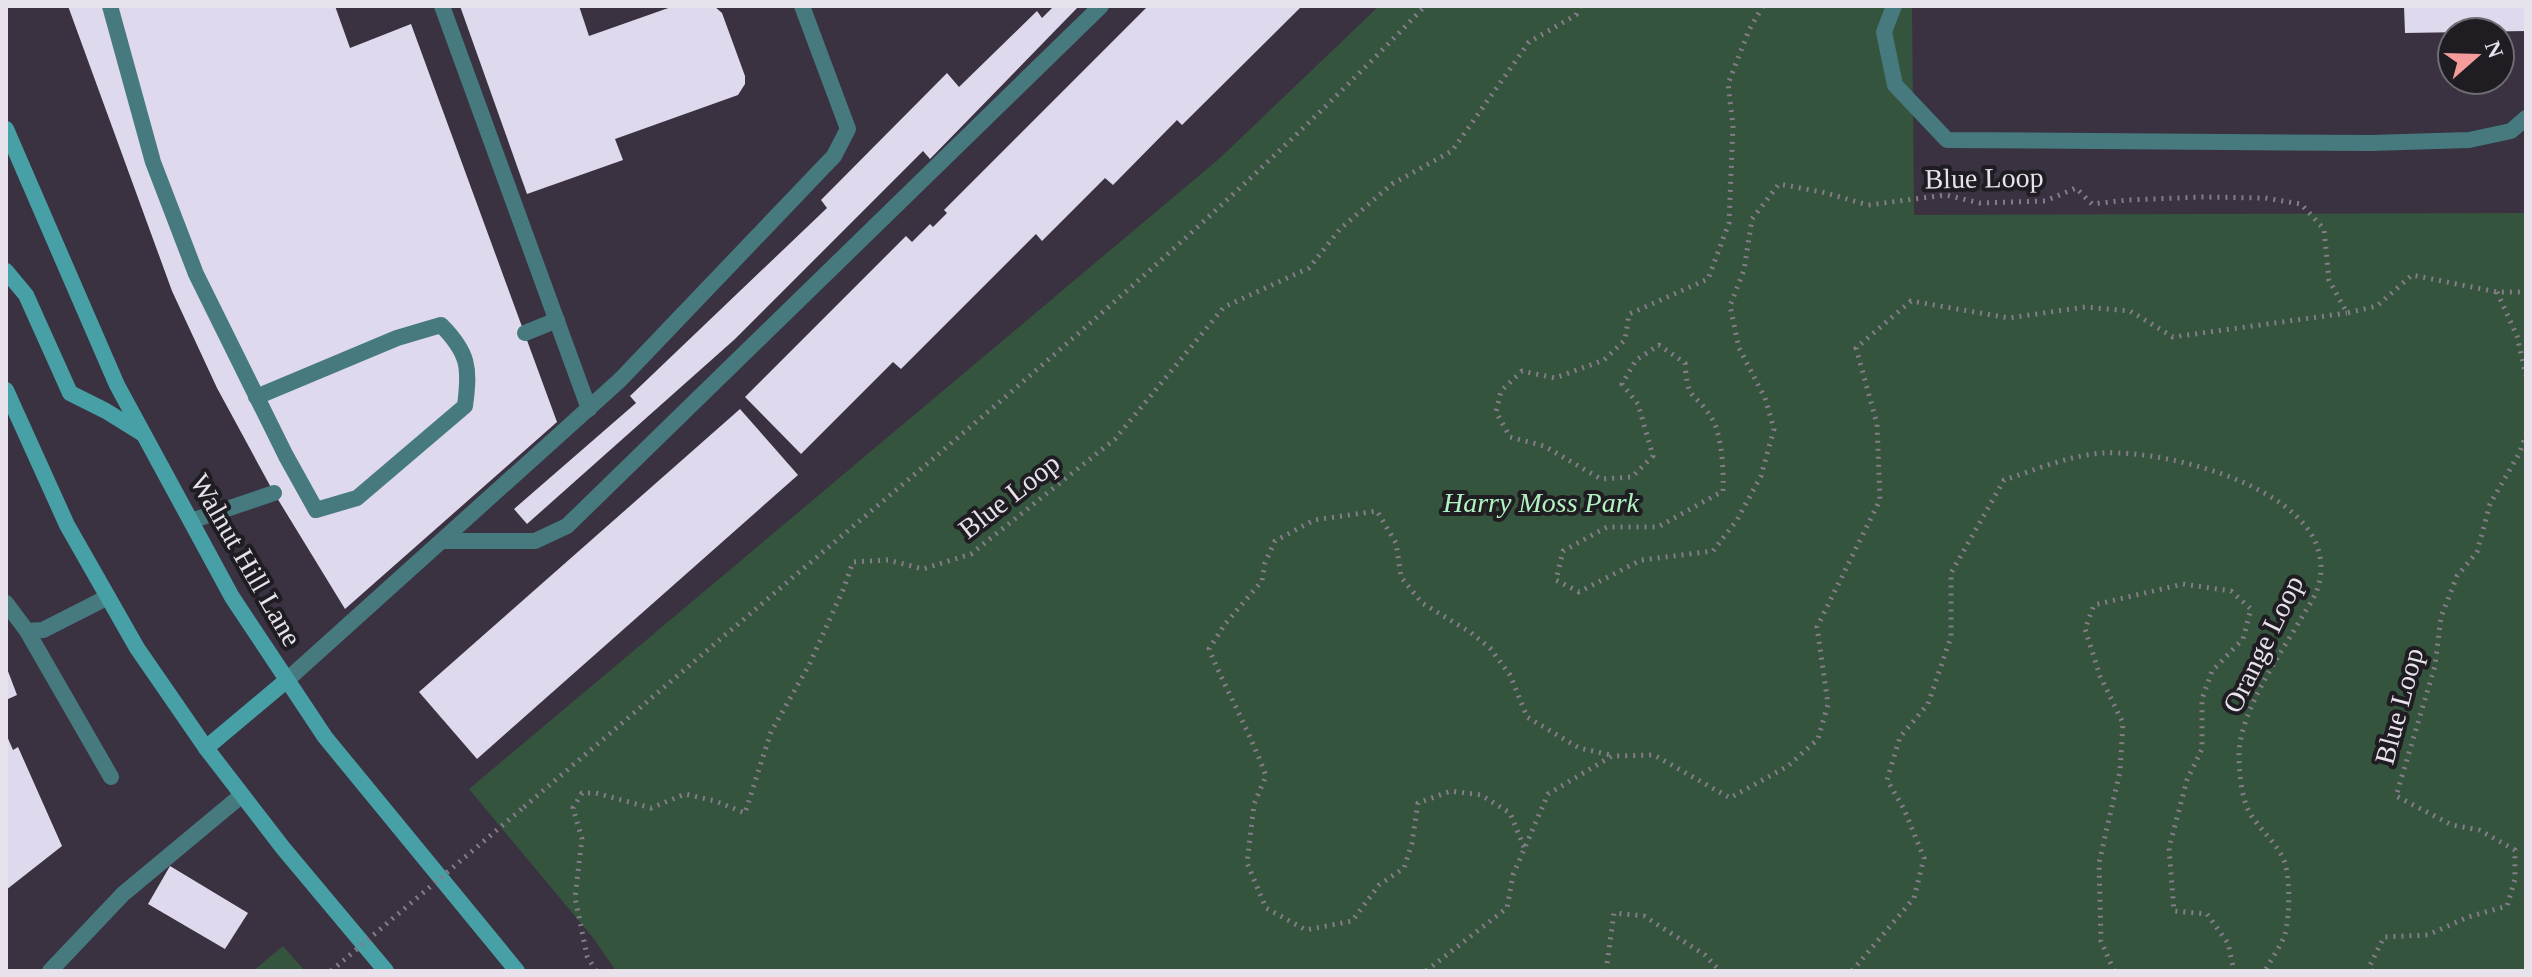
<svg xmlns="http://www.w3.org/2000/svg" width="2532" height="977" font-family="Georgia,serif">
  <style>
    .green { fill: #35543d }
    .building { fill: #ded9ed }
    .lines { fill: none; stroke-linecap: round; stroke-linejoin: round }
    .path { stroke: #847d89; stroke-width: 5; stroke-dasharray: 2 6; stroke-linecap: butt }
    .lane { stroke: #467a7e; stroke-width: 16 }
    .secondary { stroke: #47a0a6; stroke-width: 16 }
    .path-bridge { stroke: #847d89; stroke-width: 5; stroke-dasharray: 2 6; stroke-linecap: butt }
    .labels { text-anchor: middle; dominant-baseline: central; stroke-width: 8; stroke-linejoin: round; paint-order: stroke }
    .street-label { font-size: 28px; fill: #e7e2eb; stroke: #1f1c22 }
    .park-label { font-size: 28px; font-style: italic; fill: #b0f3c1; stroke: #1f1c22 }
  </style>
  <rect width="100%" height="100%" fill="#3a3241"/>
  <g class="green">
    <polygon points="1379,6 1912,6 1914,215 2526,213 2526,971 616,971 594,939 469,789 1220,158"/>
    <polygon points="283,946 305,971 253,971"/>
  </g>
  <g class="building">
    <polygon points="68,6 335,6 350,48 411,24 557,422 345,609 274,493 217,388 172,291"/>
    <polygon points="460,6 579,6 589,36 674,6 714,6 722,13 745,76 745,84 738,95 615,139 623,160 527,194"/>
    <polygon points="1054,6 1079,6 930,159 923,151 735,339 527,524 514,509 636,403 630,396 827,208 821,200 947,73 959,87 1037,11 1042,18"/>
    <polygon points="1148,6 1302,6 1182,125 1177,120 1113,185 1105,178 1042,241 1036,234 901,369 893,362 801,454 745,397 906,236 912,242 930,224 933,227 947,213 944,210"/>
    <polygon points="2404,6 2526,6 2526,31 2405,33"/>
    <polygon points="740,409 798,475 477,759 419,692"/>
    <polygon points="6,666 17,695 6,700"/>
    <polygon points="6,734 13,750 18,747 62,846 6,890"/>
    <polygon points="170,866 248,913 225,949 148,904"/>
  </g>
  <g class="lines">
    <g class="path">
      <path d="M1763,6L1749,30L1728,84L1733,126L1729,223L1708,279L1629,314L1625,340L1604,360L1555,378L1522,371L1501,391L1496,412L1510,437L1544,446L1601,479L1632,477L1653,456L1638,404L1622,384L1636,360L1659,345L1685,363C1688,404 1692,388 1711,417C1722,433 1724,472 1723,491L1658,527H1607L1563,551L1556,580L1579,592L1641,560L1713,551L1737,520L1761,476L1774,429L1765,398L1739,348L1730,306L1744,270L1752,219L1779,184L1822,192L1868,205L1946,195L1980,203L2045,201L2076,188L2092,204L2127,200L2202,197L2265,198L2301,204L2324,229L2329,280L2347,313L2377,306L2412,275L2497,292H2526"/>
      <polyline points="2497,292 2517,336 2526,376"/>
      <path d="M524,807C656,694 788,581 921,469C1095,321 1267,171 1425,6"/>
      <path d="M1524,847L1510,813L1481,795L1451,791L1418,803L1412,843L1404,868L1379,885L1352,921L1306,930L1266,908L1247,863L1254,804L1266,776C1250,732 1227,692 1209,649L1225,624L1262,581L1265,563L1275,541L1314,520L1377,511L1396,543L1401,577L1422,603L1470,632L1490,648L1510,675L1527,717L1579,748L1611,755"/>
      <polyline points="596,971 587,956 575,897 582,839 573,808 582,793 596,793 651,808 685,794 715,801 745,813 771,732 809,665 843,590 853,562 888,560 923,569 971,554 1115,439 1224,307 1309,268 1340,229 1392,184 1452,151 1529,42 1576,15 1580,6"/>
      <polyline points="1426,971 1507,908 1513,875 1548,794 1612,756 1654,755 1730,798 1788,766 1818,739 1828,704 1817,627 1880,500 1877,424 1856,348 1911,301 2009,318 2085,307 2130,311 2173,337 2347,313"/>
      <polyline points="1606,971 1614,913 1644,916 1705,955 1720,971"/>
      <path d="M1852,971L1914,898L1924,858L1904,809L1887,780L1900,737L1928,704L1951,637V573L2004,480C2035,470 2070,455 2103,453C2170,449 2350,495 2317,590C2314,599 2307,608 2302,617C2280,655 2241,709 2239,753C2239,772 2241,802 2253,818C2262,831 2274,841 2282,856C2291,872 2290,916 2285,934C2281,946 2271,959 2265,971"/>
      <polyline points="2114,971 2101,941 2099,863 2120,771 2123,723 2100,676 2085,629 2094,605 2183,584 2231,591 2251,609 2243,639 2212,671 2202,699 2202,749 2187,780 2169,848 2174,911 2207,914 2228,943 2234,971"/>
      <polyline points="2372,971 2369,967 2384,937 2428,935 2468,917 2507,906 2515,879 2515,850 2479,830 2452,825 2396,796 2435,666 2441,617 2457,576 2477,552 2490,504 2520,452 2526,434"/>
    </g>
    <g class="lane">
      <path d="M110,6L153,162L196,274L286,456L316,510L357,498L465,406C470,368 469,353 441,325L397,338L256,397"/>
      <polyline points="442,6 589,409"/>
      <polyline points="1894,6 1884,32 1895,85 1947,140 2371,143 2469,140 2511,131 2526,118"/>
      <polyline points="525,333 557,320"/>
      <polyline points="191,521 274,493"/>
      <polyline points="442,541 535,541 567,526 1101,6"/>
      <polyline points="6,603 27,631 43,630 108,597"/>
      <polyline points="27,631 111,777"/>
      <polyline points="287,680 620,380 834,156 848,129 802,6"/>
      <polyline points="50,971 123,894 242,795"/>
    </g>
    <g class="secondary">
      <polyline points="6,129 117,385 232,597 325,737 517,971"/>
      <polyline points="6,271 26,295 70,393 106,411 143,434"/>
      <polyline points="6,390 67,525 137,648 206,748 283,848 386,971"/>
      <polyline points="206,748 287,680"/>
    </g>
    <polyline class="path-bridge" points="331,971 524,807"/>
  </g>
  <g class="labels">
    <g class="street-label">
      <text transform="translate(1984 178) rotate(-1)">Blue Loop</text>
      <text transform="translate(1009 496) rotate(-38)">Blue Loop</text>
      <text transform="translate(246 560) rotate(60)">Walnut Hill Lane</text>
      <text transform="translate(2263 644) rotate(-64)">Orange Loop</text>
      <text transform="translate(2399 706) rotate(-75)">Blue Loop</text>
    </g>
    <g class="park-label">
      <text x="1541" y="502">Harry Moss Park</text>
    </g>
  </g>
  <rect width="2532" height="977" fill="none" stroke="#e7e2eb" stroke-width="16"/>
  <g transform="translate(2476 56) rotate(70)"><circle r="38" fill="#1f1c22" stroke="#6f6b72" stroke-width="2"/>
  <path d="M0-6L14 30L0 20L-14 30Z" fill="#f59b99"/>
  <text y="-12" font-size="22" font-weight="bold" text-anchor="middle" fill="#e7e2eb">N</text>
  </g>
</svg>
